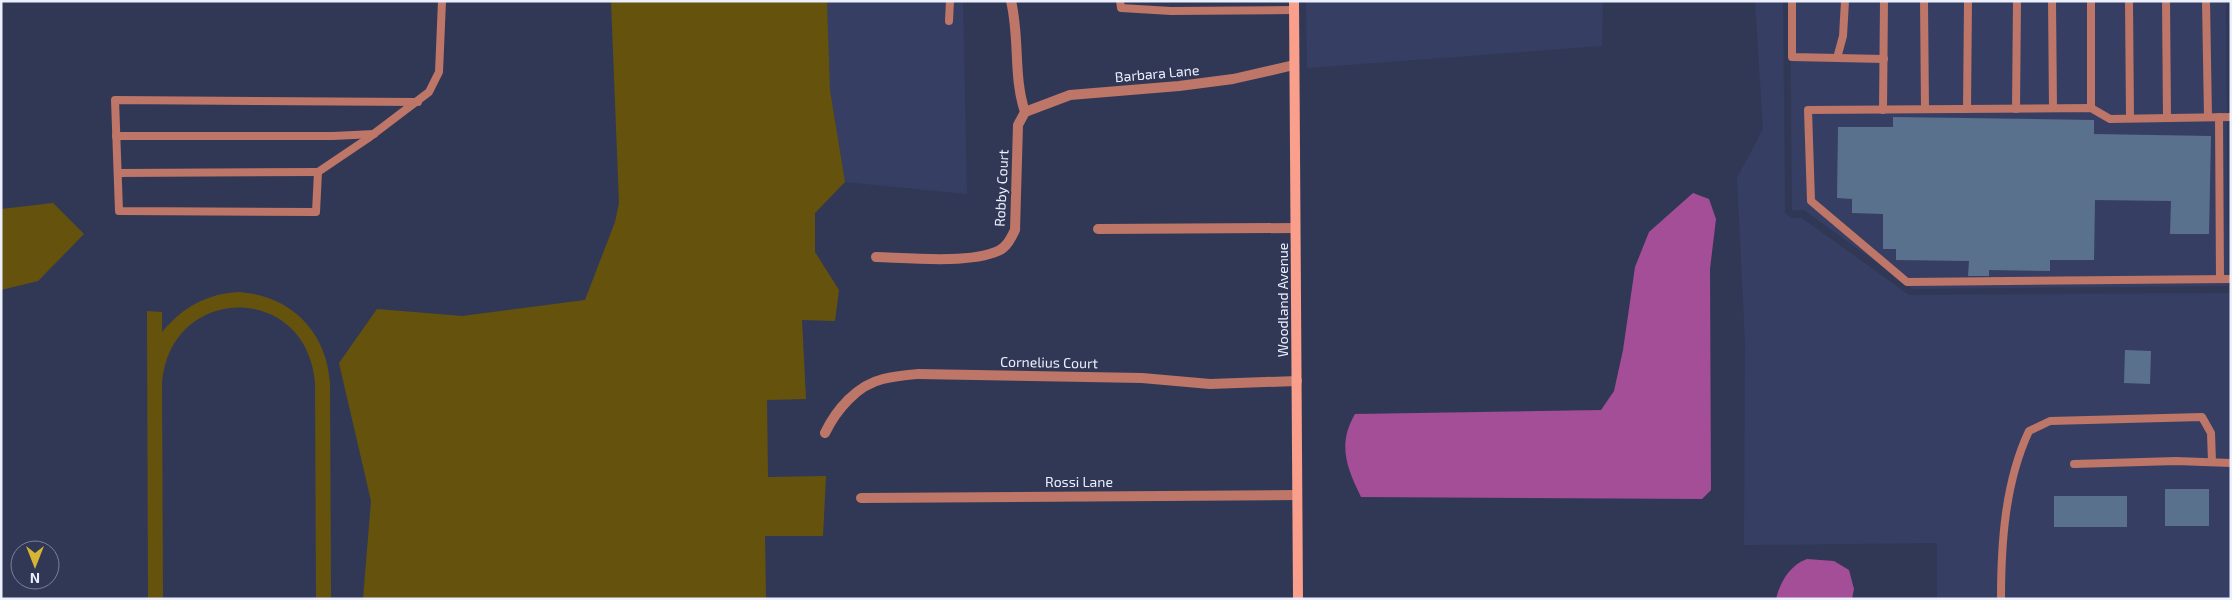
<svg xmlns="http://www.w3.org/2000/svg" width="2232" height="600" font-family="'Exo 2',sans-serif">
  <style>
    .built { fill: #363f63 }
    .green { fill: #65530d }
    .water { fill: #a34e97 }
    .building { fill: #59718d }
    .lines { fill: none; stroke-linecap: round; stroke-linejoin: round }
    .lane { stroke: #bd7667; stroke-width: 8 }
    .street { stroke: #bd7667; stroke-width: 10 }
    .secondary { stroke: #f99f8b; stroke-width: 10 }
    .labels { text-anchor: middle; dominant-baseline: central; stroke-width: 4.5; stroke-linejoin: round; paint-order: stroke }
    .street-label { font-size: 14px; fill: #ebeffe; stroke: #313855 }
  </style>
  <rect width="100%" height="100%" fill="#313855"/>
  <g class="built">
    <polygon points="827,1 963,1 967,194 845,182 830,90"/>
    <polygon points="1306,1 1603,1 1602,46 1307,68"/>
    <polygon points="1755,1 1783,1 1785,213 1792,218 1802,218 1909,295 2231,293 2231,599 1937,599 1937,543 1744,545 1745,342 1737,178 1763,129"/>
    <polygon points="1790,1 2226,1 2228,286 1913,289 1804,210 1792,210"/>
  </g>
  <g class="green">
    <polygon points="611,1 827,1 830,90 845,182 815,213 815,252 839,290 835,321 802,320 806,399 767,400 768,477 826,476 823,536 765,536 766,599 363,599 371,501 339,363 377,309 462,316 585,300 615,222 619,203"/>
    <polygon points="53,203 84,234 38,281 1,290 1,209"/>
    <path d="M239,292C291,296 326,331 330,383L331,599H316L315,383C307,282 170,283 162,383L163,599H148L147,311L162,312V332C183,307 206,294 239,292Z"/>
  </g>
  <g class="water">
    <path d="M1693,193L1709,199L1716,219L1710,269L1711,490L1702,499L1361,497C1347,468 1337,445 1355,414L1601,410L1614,391L1623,350L1635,267L1649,232Z"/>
    <path d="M1807,559L1834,561L1849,570L1854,589L1852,599H1776C1780,582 1790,565 1807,559Z"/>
  </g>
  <g class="building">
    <polygon points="1893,117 2094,120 2094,134 2211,136 2209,234 2170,234 2171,201 2095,200 2094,260 2050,260 2050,271 1989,270 1989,276 1968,276 1969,261 1896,260 1896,249 1883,249 1883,214 1852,213 1852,199 1837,198 1838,127 1893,127"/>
    <polygon points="2125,350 2151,351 2150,384 2124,383"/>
    <rect x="2165" y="489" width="44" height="37"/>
    <rect x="2054" y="496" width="73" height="31"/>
  </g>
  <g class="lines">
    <g class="lane">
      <polyline points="1120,1 1121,8 1171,11 1294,10"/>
      <polyline points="1792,1 1792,57 1884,59"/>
      <polyline points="1924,1 1925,109"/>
      <polyline points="2052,1 2053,108"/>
      <polyline points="2091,1 2091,108"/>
      <polyline points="2129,1 2130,118"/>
      <polyline points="2166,1 2167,118"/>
      <polyline points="2206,1 2208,117"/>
      <polyline points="949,21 950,1"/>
      <polyline points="1837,58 1843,36 1845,1"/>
      <polyline points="418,102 115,100 119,211 316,212 318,172 367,139 429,92 439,72 442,1"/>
      <polyline points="1967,109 1968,1"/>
      <polyline points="2016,109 2017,1"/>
      <polyline points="1883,110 1884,1"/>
      <polyline points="2219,117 2220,279"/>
      <polyline points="2231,117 2110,119 2091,108 1808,110 1811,201 1907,282 2231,279"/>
      <polyline points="116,136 333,136 374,134"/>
      <polyline points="118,173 318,172"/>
      <polyline points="2074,464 2176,461 2231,463"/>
      <path d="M2001,599C2001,543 2005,482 2029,431L2050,421L2202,417L2211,433L2212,462"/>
    </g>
    <g class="street">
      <polyline points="1025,112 1070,95 1179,86 1233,79 1294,65"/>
      <polyline points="1098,229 1295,228"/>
      <path d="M876,257C908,258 969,264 998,251C1007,247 1011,238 1015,230L1018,125L1025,112C1013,77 1020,38 1011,1"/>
      <path d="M825,433C836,410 857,385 883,379C895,376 907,375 918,374L1142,378L1210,384L1297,381"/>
      <polyline points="861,498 1297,495"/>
    </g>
    <polyline class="secondary" points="1294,1 1298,599"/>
  </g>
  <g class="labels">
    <g class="street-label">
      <text transform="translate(1157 73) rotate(-5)">Barbara Lane</text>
      <text transform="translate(1001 188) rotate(-87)">Robby Court</text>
      <text transform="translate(1282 300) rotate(-90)">Woodland Avenue</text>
      <text transform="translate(1049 362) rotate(1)">Cornelius Court</text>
      <text x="1079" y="481">Rossi Lane</text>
    </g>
  </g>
  <rect width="2232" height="600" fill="none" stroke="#ebeffe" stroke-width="5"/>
  <g transform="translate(35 565) rotate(180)"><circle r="24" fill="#313855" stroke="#7b8199"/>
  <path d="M0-4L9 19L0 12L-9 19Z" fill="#d7b434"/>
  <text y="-8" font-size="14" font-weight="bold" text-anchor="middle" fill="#ebeffe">N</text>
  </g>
</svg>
